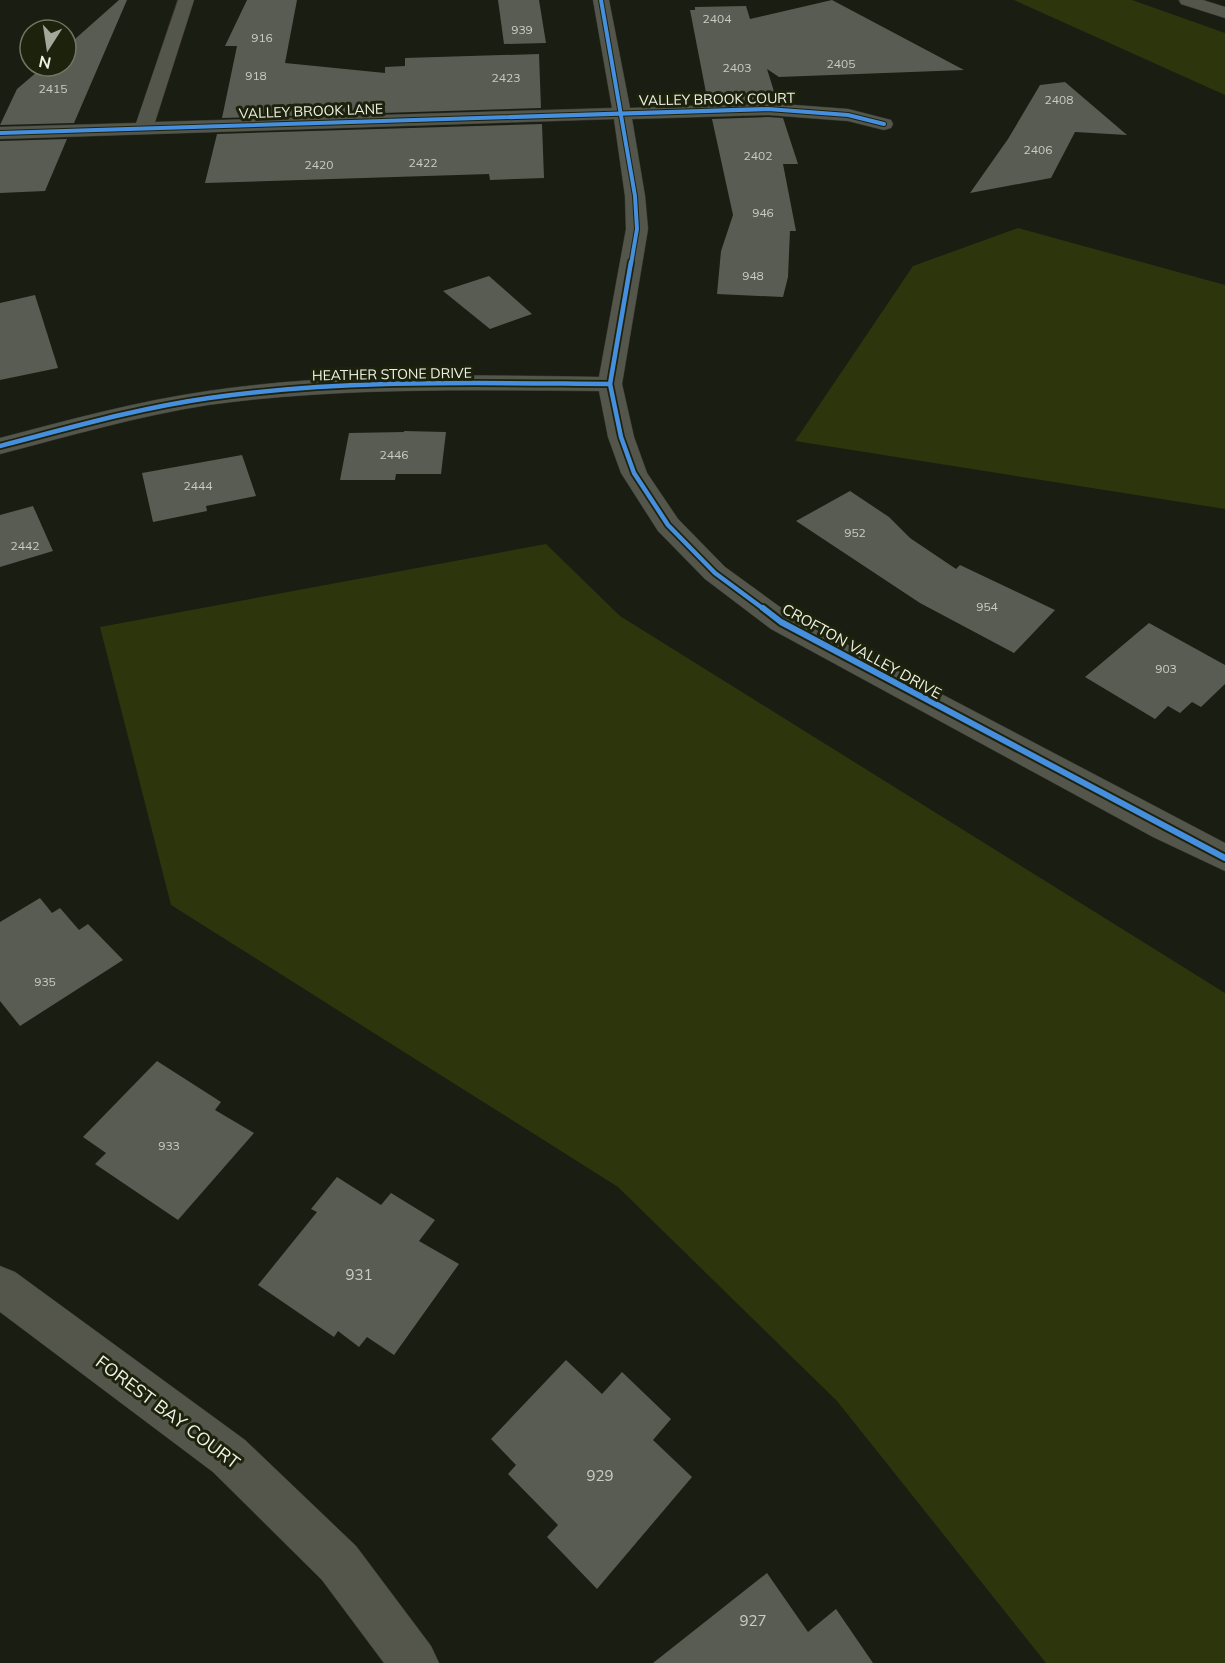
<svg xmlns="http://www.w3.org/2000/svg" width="1225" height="1663" font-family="Mulish,sans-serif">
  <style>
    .green { fill: #2d350d }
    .building { fill: #595c52 }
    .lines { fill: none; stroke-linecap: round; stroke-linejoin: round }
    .street-casing { stroke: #373a30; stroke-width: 1 }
    .street { fill: #54564c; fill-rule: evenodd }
    .cycleway-far2-casing { stroke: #1d220d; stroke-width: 6 }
    .cycleway-far1-casing { stroke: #1d220d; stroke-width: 8 }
    .cycleway-casing { stroke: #1d220d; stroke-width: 10 }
    .cycleway-far2 { stroke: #468fdf; stroke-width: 4 }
    .cycleway-far1 { stroke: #468fdf; stroke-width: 4.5 }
    .cycleway { stroke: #468fdf; stroke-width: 6 }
    .labels { text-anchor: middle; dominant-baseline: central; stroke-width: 6; stroke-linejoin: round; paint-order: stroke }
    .number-label { font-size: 12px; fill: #cacdc0 }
    .far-street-label { font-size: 14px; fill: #eff3e5; stroke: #1d220d }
    .street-label { font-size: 15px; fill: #eff3e5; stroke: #1d220d }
    .near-number-label { font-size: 15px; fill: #cacdc0 }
    .near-street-label { font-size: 18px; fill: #eff3e5; stroke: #1d220d }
  </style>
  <rect width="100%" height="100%" fill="#1a1d12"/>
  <g class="green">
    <polygon points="1014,0 1132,0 1225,33 1225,95"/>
    <polygon points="1018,228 1225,285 1225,509 795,441 913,266"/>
    <polygon points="546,544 620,616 1225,993 1225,1663 1046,1663 837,1401 618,1187 171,905 100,627"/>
  </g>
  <g class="building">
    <polygon points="119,0 127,0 74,123 0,125 17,89 44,66 66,66 66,47"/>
    <polygon points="247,0 297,0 285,63 385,73 385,67 405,66 405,58 539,54 541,108 222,118 237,46 225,46"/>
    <polygon points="498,0 539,0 546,43 504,44"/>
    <polygon points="832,0 964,70 779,77 767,69 777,101 708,103 690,10 695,10 695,7 746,6 750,19"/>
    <polygon points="1065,82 1127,135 1075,132 1051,178 970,193 1008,139 1040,85"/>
    <polygon points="768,117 783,118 798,164 783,164 796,231 790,231 788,277 783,297 717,294 721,251 733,215 712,119"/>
    <polygon points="542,124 544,178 490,180 489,174 205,183 217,134"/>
    <polygon points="67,139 45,191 0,193 0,141"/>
    <polygon points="489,276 532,314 490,329 443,291"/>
    <polygon points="35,295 58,368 0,380 0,303"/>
    <polygon points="404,431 446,432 441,474 396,474 395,480 340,480 349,433 404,432"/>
    <polygon points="242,455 256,496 206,506 207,511 153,522 142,473"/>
    <polygon points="850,491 889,517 910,538 956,569 960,565 1055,610 1014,653 920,603 796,521"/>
    <polygon points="33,506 53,551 0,567 0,515"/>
    <polygon points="1149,623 1225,665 1225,684 1201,707 1192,702 1180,713 1168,706 1155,719 1085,677"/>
    <polygon points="40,898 52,913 60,908 79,930 88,924 123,960 20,1026 0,1001 0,922"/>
    <polygon points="157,1061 221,1102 215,1110 254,1133 178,1220 95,1164 106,1153 83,1137"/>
    <polygon points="337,1177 381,1205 391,1193 435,1220 419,1241 459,1264 394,1355 367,1337 359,1347 338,1331 334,1337 258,1285 317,1212 311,1209"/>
    <polygon points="566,1360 602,1394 622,1372 671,1419 653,1440 692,1477 597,1589 547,1537 558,1525 508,1474 516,1465 491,1439"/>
    <polygon points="767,1573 808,1632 836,1609 873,1663 653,1663"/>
  </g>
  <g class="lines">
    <g class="street-casing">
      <g id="street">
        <path d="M178,0H194L155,122L612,108L593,0H609L630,108L768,103L848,109L891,120L893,124L891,128L884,130L848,121L768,115L632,119L645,196L648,229L622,384L634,437L647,473L678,519L725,567L791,615L1225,843V871L1153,837L771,629L705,579L658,531L621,473L608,437L599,391C469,390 338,387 208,405C138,416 69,436 0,454V438C69,420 138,401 208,391C338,372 469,375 599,377L626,229L625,196L614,119L0,139V127L136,123Z"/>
        <polygon points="1179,0 1203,0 1225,7 1225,18 1181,4"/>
        <polygon points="0,1266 15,1272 245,1440 356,1546 431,1646 439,1663 384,1663 322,1580 213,1472 0,1312"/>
      </g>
    </g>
    <use href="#street" class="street"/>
    <g class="cycleway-far2-casing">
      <g id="cycleway-far2">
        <polyline points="601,0 635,196 637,229 631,264"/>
        <polyline points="0,133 768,109 848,115 884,124"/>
      </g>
    </g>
    <g class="cycleway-far1-casing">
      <g id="cycleway-far1">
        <polyline points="631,262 610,384 621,437 634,473 668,525 715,573 765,610"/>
        <path d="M0,446C69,428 138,408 209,398C342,379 476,383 610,384"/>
      </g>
    </g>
    <g class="cycleway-casing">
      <polyline id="cycleway" points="763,608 781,622 1225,858"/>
    </g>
    <use href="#cycleway-far2" class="cycleway-far2"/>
    <use href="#cycleway-far1" class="cycleway-far1"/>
    <use href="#cycleway" class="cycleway"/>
  </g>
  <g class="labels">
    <g class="number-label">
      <text x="717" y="18">2404</text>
      <text x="522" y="29">939</text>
      <text x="262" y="37">916</text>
      <text x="841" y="63">2405</text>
      <text x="737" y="67">2403</text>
      <text x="256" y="75">918</text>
      <text x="506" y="77">2423</text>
      <text x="53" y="88">2415</text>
      <text x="1059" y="99">2408</text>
      <text x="1038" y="149">2406</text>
      <text x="758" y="155">2402</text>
      <text x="423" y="162">2422</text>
      <text x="319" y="164">2420</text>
      <text x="763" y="212">946</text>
      <text x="753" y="275">948</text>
      <text x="394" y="454">2446</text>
      <text x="198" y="485">2444</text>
      <text x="855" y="532">952</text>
      <text x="25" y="545">2442</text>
      <text x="987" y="606">954</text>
      <text x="1166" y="668">903</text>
      <text x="45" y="981">935</text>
      <text x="169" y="1145">933</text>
    </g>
    <g class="far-street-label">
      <text transform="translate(717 99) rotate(-1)">VALLEY BROOK COURT</text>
      <text transform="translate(311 111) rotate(-2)">VALLEY BROOK LANE</text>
      <text transform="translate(392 374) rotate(-1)">HEATHER STONE DRIVE</text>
    </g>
    <g class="street-label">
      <text transform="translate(862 651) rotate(29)">CROFTON VALLEY DRIVE</text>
    </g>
    <g class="near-number-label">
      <text x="359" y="1274">931</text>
      <text x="600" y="1475">929</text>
      <text x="753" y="1620">927</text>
    </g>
    <g class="near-street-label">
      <text transform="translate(168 1412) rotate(37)">FOREST BAY COURT</text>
    </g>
  </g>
  <g transform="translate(48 48) rotate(192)"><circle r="28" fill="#1d220d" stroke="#717663" stroke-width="1.5"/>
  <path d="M0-4.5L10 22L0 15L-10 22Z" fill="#a4a89b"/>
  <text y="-9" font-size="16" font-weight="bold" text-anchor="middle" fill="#eff3e5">N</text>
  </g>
</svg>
